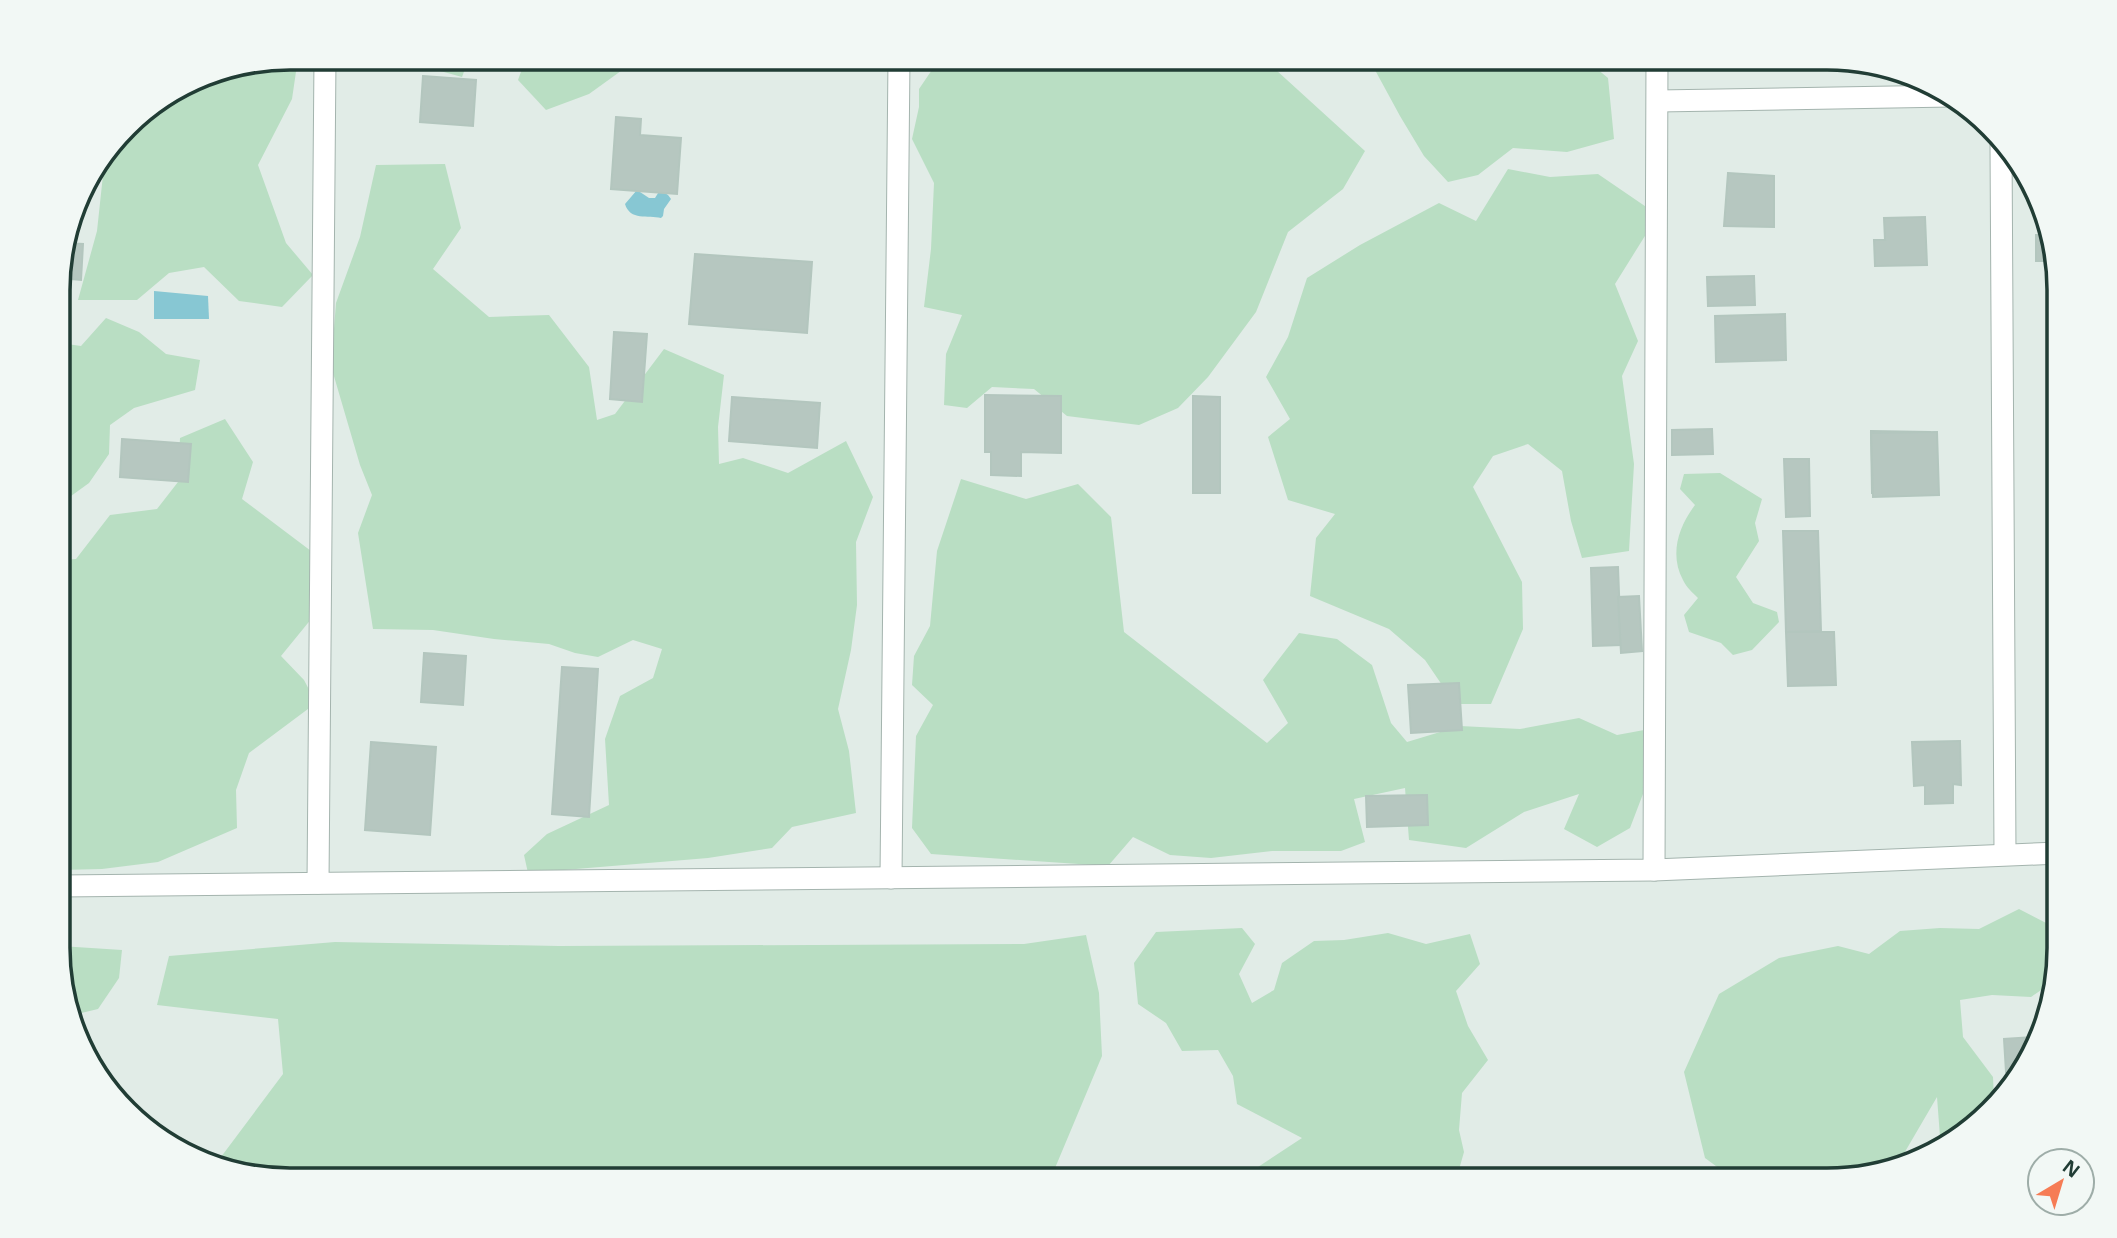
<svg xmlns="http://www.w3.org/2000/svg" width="2117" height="1238" font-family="'Noto Sans',sans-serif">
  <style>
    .green { fill: #b9dec3 }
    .water { fill: #87c7d3 }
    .building { fill: #b6c7c0; stroke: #b3c6be; stroke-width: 2 }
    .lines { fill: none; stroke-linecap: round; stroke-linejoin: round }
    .minor-casing { stroke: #a4b4ae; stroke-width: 23 }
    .minor { stroke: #fff; stroke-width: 21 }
    .rim { fill: none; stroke: #213d35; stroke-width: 3.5 }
  </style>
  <rect width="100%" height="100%" fill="#e1ece7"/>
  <g class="green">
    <polygon points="290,58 298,58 292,99 258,165 286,243 313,275 282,307 239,301 204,267 169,273 137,300 78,300 97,231 103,175 108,153 136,116 201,75"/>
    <polygon points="431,58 469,58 462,77 433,69"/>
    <polygon points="526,58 631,58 632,63 589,94 546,110 518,80"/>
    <polygon points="940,58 976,58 1000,70 1045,67 1053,58 1263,58 1365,151 1343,189 1288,232 1256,312 1208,377 1178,408 1139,425 1067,416 1034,389 992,387 967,408 944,405 946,354 962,315 924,307 931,249 934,183 912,139 919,107 919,89"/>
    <polygon points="1377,58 1584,58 1608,78 1614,139 1567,152 1513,148 1478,175 1448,182 1424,156 1400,116 1375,70"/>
    <polygon points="445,164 461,228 433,269 489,317 549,315 589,367 597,420 615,414 664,349 724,375 718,427 719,464 743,458 788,473 846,441 873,497 856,542 857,605 851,650 838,709 849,751 856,813 792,827 772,848 708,858 528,873 524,855 547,834 609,805 605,739 620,696 653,678 662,649 633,640 598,657 575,653 549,644 494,639 433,630 373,629 358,533 372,495 360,465 331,366 336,303 360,237 376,165"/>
    <polygon points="1508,169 1550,177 1598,174 1658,215 1615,284 1638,341 1622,376 1634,464 1629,551 1582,558 1571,521 1562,471 1528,444 1493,456 1473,487 1522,582 1523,629 1491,704 1455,704 1425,660 1389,629 1310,596 1316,538 1335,514 1288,500 1268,437 1290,419 1266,377 1288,337 1307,278 1360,245 1439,203 1476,221"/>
    <polygon points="106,318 139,332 166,354 200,360 195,390 134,408 110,425 109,454 89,483 60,504 60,343 81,346"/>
    <polygon points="225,419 253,462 242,499 315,554 321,607 281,656 304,680 316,703 249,753 236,790 237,828 158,862 102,869 60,870 60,560 76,559 110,515 157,509 178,482 180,438"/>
    <path d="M1720,473L1762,499L1755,523L1759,541L1736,577L1753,603L1777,612L1779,622L1752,650L1733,655L1721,643L1689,632L1684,615L1698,598C1693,593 1686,587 1683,580C1669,554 1679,526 1695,505L1680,489L1684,474Z"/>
    <polygon points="961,479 1026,499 1078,484 1111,517 1124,632 1267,743 1288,723 1263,680 1299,633 1337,639 1372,665 1391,723 1407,742 1460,726 1520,729 1579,718 1617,735 1655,728 1654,765 1630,828 1597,847 1564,829 1579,794 1524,812 1466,848 1409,840 1405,788 1354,799 1365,842 1341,851 1272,851 1211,858 1170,855 1133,837 1108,866 931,854 912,828 916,736 933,705 912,685 914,656 930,626 937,551"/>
    <polygon points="2019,909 2050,925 2059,940 2059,963 2053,982 2031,997 1992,995 1960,1000 1963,1037 1993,1077 1994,1099 1944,1149 1941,1150 1937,1097 1899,1162 1842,1180 1735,1180 1705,1158 1684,1072 1719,994 1779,958 1838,946 1869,954 1900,931 1940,928 1979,929"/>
    <polygon points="1242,928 1255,944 1239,974 1252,1003 1274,990 1282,963 1314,941 1344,940 1388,933 1426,944 1470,934 1480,964 1456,991 1468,1026 1488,1060 1462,1093 1459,1130 1464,1152 1456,1180 1162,1180 1205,1177 1258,1167 1302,1138 1237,1104 1233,1076 1218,1050 1182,1051 1166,1023 1138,1004 1134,963 1156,932"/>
    <polygon points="1086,935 1099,993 1102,1056 1050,1180 289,1180 218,1161 283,1074 278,1019 157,1005 169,956 335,942 559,946 1024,944"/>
    <polygon points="60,946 122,950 119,978 98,1009 73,1015 60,978"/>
  </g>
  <g class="water">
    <path d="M637,190L649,198H655L660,190L668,195L671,199L664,209L663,216L661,218C648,215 630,221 625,204Z"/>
    <polygon points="154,291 208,296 209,319 154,319"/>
  </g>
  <g class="building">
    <polygon points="739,58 792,58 791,65 738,62"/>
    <polygon points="423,76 476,80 473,126 420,122"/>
    <polygon points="616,117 641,119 640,135 681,138 677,194 611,189"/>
    <polygon points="1728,173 1774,176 1774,227 1724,226"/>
    <polygon points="1925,217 1927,265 1875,266 1874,240 1885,240 1884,218"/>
    <polygon points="2036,235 2045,235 2054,261 2036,261"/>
    <polygon points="65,243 83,244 81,280 71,279 68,333 60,332 60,260"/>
    <polygon points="695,254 812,262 807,333 689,324"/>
    <polygon points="1754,276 1755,305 1708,306 1707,277"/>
    <polygon points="1785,314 1786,360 1716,362 1715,316"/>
    <polygon points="614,332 647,334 642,402 610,399"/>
    <polygon points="2050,387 2059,387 2059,412 2049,411"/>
    <polygon points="985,395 1061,396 1061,453 1021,452 1021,476 991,475 991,452 985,452"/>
    <polygon points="1193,396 1220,397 1220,493 1193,493"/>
    <polygon points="732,397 820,403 817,448 729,441"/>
    <polygon points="1712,429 1713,454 1672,455 1672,430"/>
    <polygon points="1871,431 1930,432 1935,493 1872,493"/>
    <polygon points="1937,432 1939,495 1873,497 1871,433"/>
    <polygon points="122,439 191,444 188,482 120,477"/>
    <polygon points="1784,459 1809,459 1810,516 1786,517"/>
    <polygon points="1783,531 1818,531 1821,631 1786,632"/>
    <polygon points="1618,567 1621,645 1593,646 1591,568"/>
    <polygon points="1639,596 1642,651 1621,653 1618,597"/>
    <polygon points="1786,632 1834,632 1836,685 1788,686"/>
    <polygon points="424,653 466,656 463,705 421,702"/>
    <polygon points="562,667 598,669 589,817 552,814"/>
    <polygon points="1459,683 1462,730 1411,733 1408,685"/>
    <polygon points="1960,741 1961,785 1953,784 1953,803 1925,804 1925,785 1914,786 1912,742"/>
    <polygon points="371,742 436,747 430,835 365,830"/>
    <polygon points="1427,795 1428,825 1367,827 1366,796"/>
    <polygon points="2036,1037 2028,1065 2021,1072 2006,1072 2004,1039"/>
  </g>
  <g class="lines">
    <g class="minor-casing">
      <g id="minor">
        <polyline points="1658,101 1951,96"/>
        <polyline points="2001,143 2005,853"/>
        <polyline points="1654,870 1657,58"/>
        <polyline points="891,878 899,58"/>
        <polyline points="318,883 325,58"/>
        <polyline points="60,886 1654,870 2059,853"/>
      </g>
    </g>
    <use href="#minor" class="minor"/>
  </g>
  <path d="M0 0H2117V1238H0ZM290 70H1827A220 220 0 0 1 2047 290V948A220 220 0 0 1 1827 1168H290A220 220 0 0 1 70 948V290A220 220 0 0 1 290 70Z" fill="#f2f8f5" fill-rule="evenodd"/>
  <path class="rim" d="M290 70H1827A220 220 0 0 1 2047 290V948A220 220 0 0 1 1827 1168H290A220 220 0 0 1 70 948V290A220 220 0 0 1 290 70Z"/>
  <g transform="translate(2061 1182) rotate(38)"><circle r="33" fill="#f2f8f5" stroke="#9eada8" stroke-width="2"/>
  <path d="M0-5L12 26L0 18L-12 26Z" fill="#f67c55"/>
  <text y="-10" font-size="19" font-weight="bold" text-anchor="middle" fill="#213d35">N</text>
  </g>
</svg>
